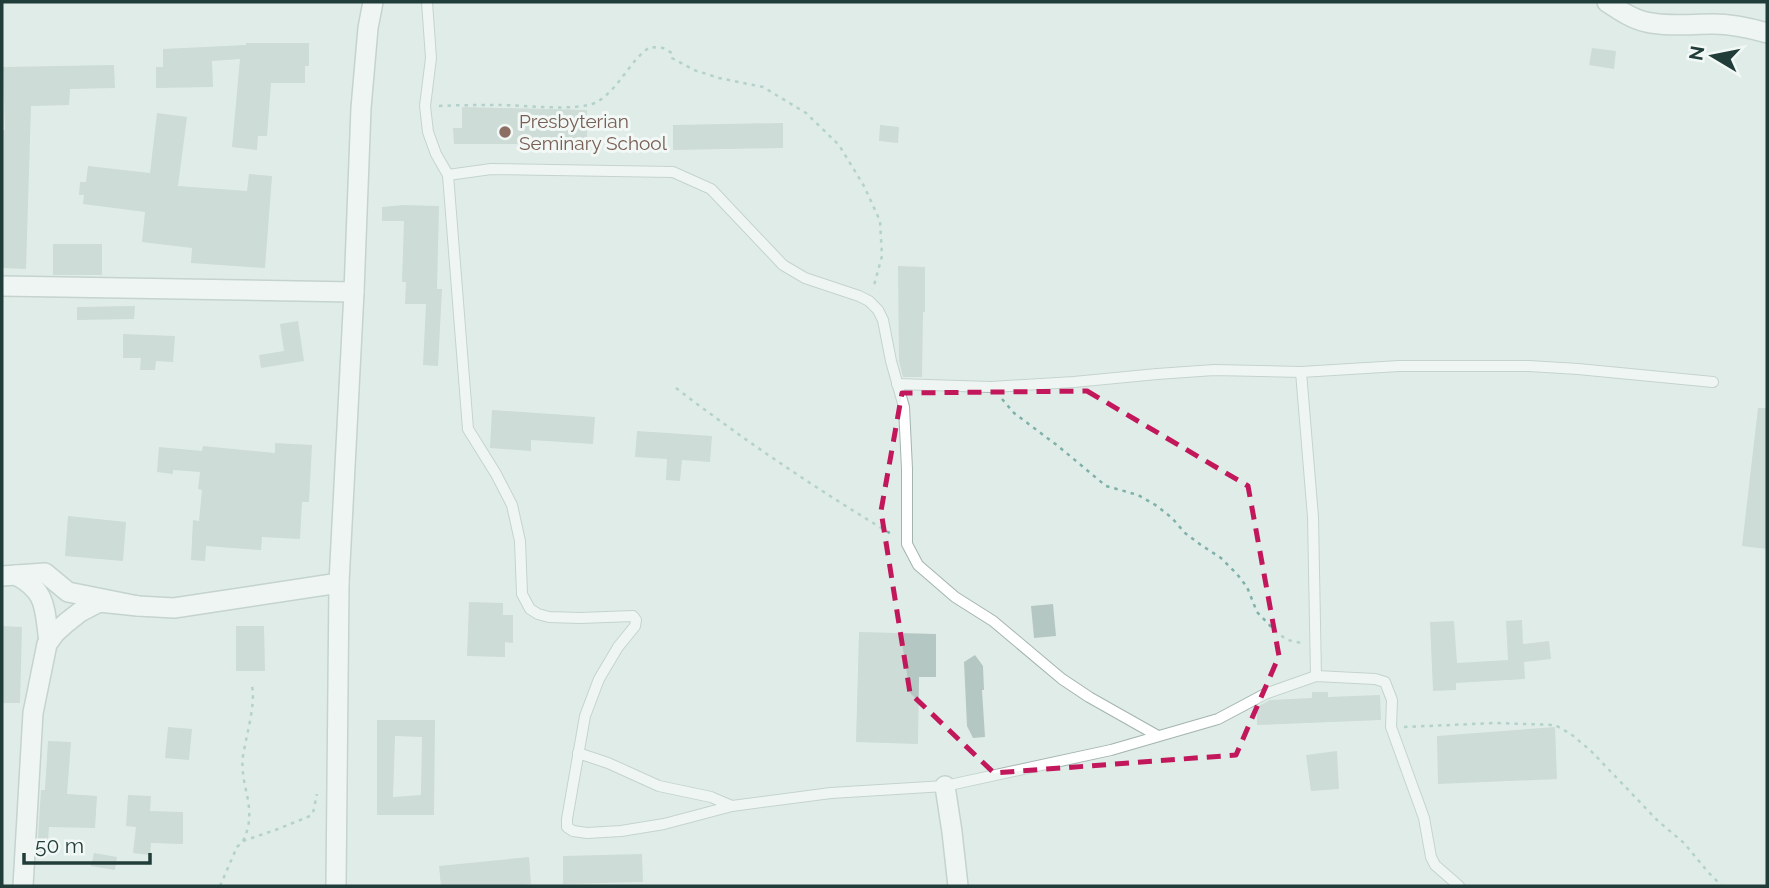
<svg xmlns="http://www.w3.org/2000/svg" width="1769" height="888" font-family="Raleway,sans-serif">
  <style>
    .building { fill: #b5c7c2; fill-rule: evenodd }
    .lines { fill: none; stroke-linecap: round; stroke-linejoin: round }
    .lane-casing { stroke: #a3b4b0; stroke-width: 12 }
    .street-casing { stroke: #a3b4b0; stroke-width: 22 }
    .path { stroke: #7eb1a8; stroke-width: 2.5; stroke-dasharray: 3.5 5; stroke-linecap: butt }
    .lane { stroke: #fff; stroke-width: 10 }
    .street { stroke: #fff; stroke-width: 19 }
    .marked { fill: none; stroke: #c2185b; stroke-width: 5; stroke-dasharray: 14 9; stroke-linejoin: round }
    .education-dot { fill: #8d6e63; stroke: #f1f8f5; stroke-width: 2.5 }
    .labels { text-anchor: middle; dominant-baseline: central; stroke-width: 6; stroke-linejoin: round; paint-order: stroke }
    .education-label { font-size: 19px; fill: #785e54; stroke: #f1f8f5; text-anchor: start }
  </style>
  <rect width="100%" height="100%" fill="#e0ece8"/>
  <g class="building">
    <polygon points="246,43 309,43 309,66 305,66 305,83 271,83 267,136 258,136 257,150 232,147 240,59 212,61 213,87 156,88 156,67 163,67 163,49 246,45"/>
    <polygon points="1592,48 1616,51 1614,69 1589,65"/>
    <polygon points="114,65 115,88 70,89 69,105 31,106 26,269 2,268 2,130 5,130 3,67"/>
    <polygon points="462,107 587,110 587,144 454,144 453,128 462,128"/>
    <polygon points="157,113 187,117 178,186 247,191 249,174 272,176 265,268 191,263 192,248 142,242 145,212 83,204 84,195 79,195 80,182 86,182 88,166 150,173"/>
    <polygon points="783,123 783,148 673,150 673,125"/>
    <polygon points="880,125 899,127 898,143 879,141"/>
    <polygon points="404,205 439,206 437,289 442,289 438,366 423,365 426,304 405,304 406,282 402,282 404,221 382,221 382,207"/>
    <rect x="53" y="244" width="49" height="31"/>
    <polygon points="898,266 925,267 925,312 923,312 922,377 903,377 899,361"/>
    <polygon points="135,306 134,319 77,320 77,307"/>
    <polygon points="298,321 304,361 261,368 259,355 284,351 280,324"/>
    <polygon points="123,334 175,336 173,362 156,361 155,370 140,370 141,358 123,358"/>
    <polygon points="1758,408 1767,408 1767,549 1742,546"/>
    <polygon points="492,410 595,417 593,444 531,440 531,451 490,448"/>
    <polygon points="637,431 712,436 710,462 682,460 680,481 666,480 667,459 635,457"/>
    <polygon points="275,443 312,445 309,502 302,502 300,539 262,537 261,550 206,546 205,561 191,560 193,520 199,521 202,490 198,489 200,472 173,470 173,474 157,472 159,447 202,451 203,446 275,453"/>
    <polygon points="68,516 126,522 123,561 65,556"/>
    <polygon points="469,602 503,603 503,615 513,615 513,643 505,642 505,657 467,656"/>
    <polygon points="1053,604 1056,636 1034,638 1031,606"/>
    <polygon points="1522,620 1523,644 1549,641 1551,659 1524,662 1525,679 1456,683 1456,690 1433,691 1430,622 1454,621 1457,663 1508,660 1506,621"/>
    <polygon points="2,626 22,627 20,703 2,703"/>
    <polygon points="236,626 264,626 265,671 236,671"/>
    <polygon points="859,632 936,634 936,677 919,677 918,744 856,742"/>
    <polygon points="975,655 983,666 984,690 982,690 985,737 973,738 967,726 964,662"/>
    <polygon points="1312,692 1328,692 1328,697 1380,695 1381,720 1257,725 1257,707 1270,700 1312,698"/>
    <path d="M377,720H435L434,815H377ZM395,736L422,737L421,795L393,797Z"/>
    <polygon points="168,727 192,729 189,760 165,758"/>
    <polygon points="1555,727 1557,779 1438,784 1437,736"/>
    <polygon points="48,741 71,742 67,794 97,796 95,828 49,827 47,853 37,852 41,790 45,790"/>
    <polygon points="1337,751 1339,789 1311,791 1306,755"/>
    <polygon points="128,795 151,796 150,811 183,812 183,844 151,843 150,855 133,853 136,827 126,826"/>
    <polygon points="94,853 117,857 115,870 91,866"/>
    <polygon points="642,854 643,882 563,884 563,856"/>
    <polygon points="529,857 531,884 512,886 441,886 439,866"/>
  </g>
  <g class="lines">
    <g class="lane-casing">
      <g id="lane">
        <polyline points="427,2 431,58 425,106 428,132 436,154 448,175 491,169 673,172 711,189 783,265 805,278 859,296 869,301 878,310 883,320 891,361 904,407 907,469 907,544 918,565 955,597 993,621 1062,679 1089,697 1158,736"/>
        <polyline points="448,175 468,429 496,474 512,505 520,541 522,594 530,609 538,614 549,617 580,618 633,616 636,620 635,626 618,647 599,679 585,716 567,819 567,827 573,831 587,833 621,831 664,824 732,806 831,793 945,786 1111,750 1218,719 1265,694 1316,676 1375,679 1385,682 1392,700 1391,727 1424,818 1431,857 1435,865 1459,886"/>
        <polyline points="1301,372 1313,517 1316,676"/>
        <polyline points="897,384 991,387 1074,382 1157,374 1214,370 1301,372 1399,366 1529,366 1578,369 1713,382"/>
        <polyline points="578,753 608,763 659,786 711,797 732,806"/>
      </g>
    </g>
    <g class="street-casing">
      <g id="street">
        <path d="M1607,2C1619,10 1632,19 1646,22C1668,27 1691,24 1713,24C1730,24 1750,28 1767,33"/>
        <polyline points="2,286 354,292"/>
        <path d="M16,575C48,592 44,609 49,641"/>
        <polyline points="2,576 45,573 68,592 138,606 174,608 339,583"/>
        <polyline points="945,786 952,832 958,886"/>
        <polyline points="23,886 33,713 47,644 55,633 66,623 80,612 99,602 138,606"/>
        <polyline points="336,886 339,583 354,292 361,108 368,28 373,2"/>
      </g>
    </g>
    <g class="path">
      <path d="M439,106C459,105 479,105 499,105C522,105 579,112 597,102C620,88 629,61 650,47L663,48L672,53V58L694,70L719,78L763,87L806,113L839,145L864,186L880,221L882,256L873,289"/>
      <path d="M676,388C745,441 818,490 893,535"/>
      <polyline points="1002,399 1014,413 1058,446 1106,486 1138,495 1157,506 1172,518 1185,533 1201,545 1221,558 1237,574 1247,587 1257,612 1277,633 1288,640 1301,643"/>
      <polyline points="1404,727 1495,723 1555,725 1571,734 1591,751 1658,821 1684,843 1708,872 1722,886"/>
      <path d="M243,841C259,808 239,787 243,756C246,736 256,704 252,686L255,687"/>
      <polyline points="220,886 237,847 243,841 278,829 310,816 313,813 317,794"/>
    </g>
    <use href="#lane" class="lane"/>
    <use href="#street" class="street"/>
  </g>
  <path d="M0 0H1769V888H0ZM1087,391L1248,486L1279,656L1236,755L994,773L910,693L881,511L902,393Z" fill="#e0ece8" fill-opacity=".55" fill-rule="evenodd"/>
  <path class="marked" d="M1087,391L1248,486L1279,656L1236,755L994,773L910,693L881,511L902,393Z"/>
  <circle class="education-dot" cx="505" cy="132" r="7"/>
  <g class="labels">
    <g class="education-label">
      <text x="519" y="121">Presbyterian<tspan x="519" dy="22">Seminary School</tspan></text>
    </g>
  </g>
  <rect width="1769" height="888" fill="none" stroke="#203d39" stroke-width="7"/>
  <g transform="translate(1713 56) rotate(280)" stroke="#f1f8f5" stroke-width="5" paint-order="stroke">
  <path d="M0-5L12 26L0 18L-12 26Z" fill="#203d39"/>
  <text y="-10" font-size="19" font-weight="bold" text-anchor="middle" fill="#203d39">N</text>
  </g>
  <path d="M24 853v10h126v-10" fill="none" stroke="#203d39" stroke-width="3.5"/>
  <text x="35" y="853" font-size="21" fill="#203d39" stroke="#f1f8f5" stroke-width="5" paint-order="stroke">50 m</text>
</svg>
